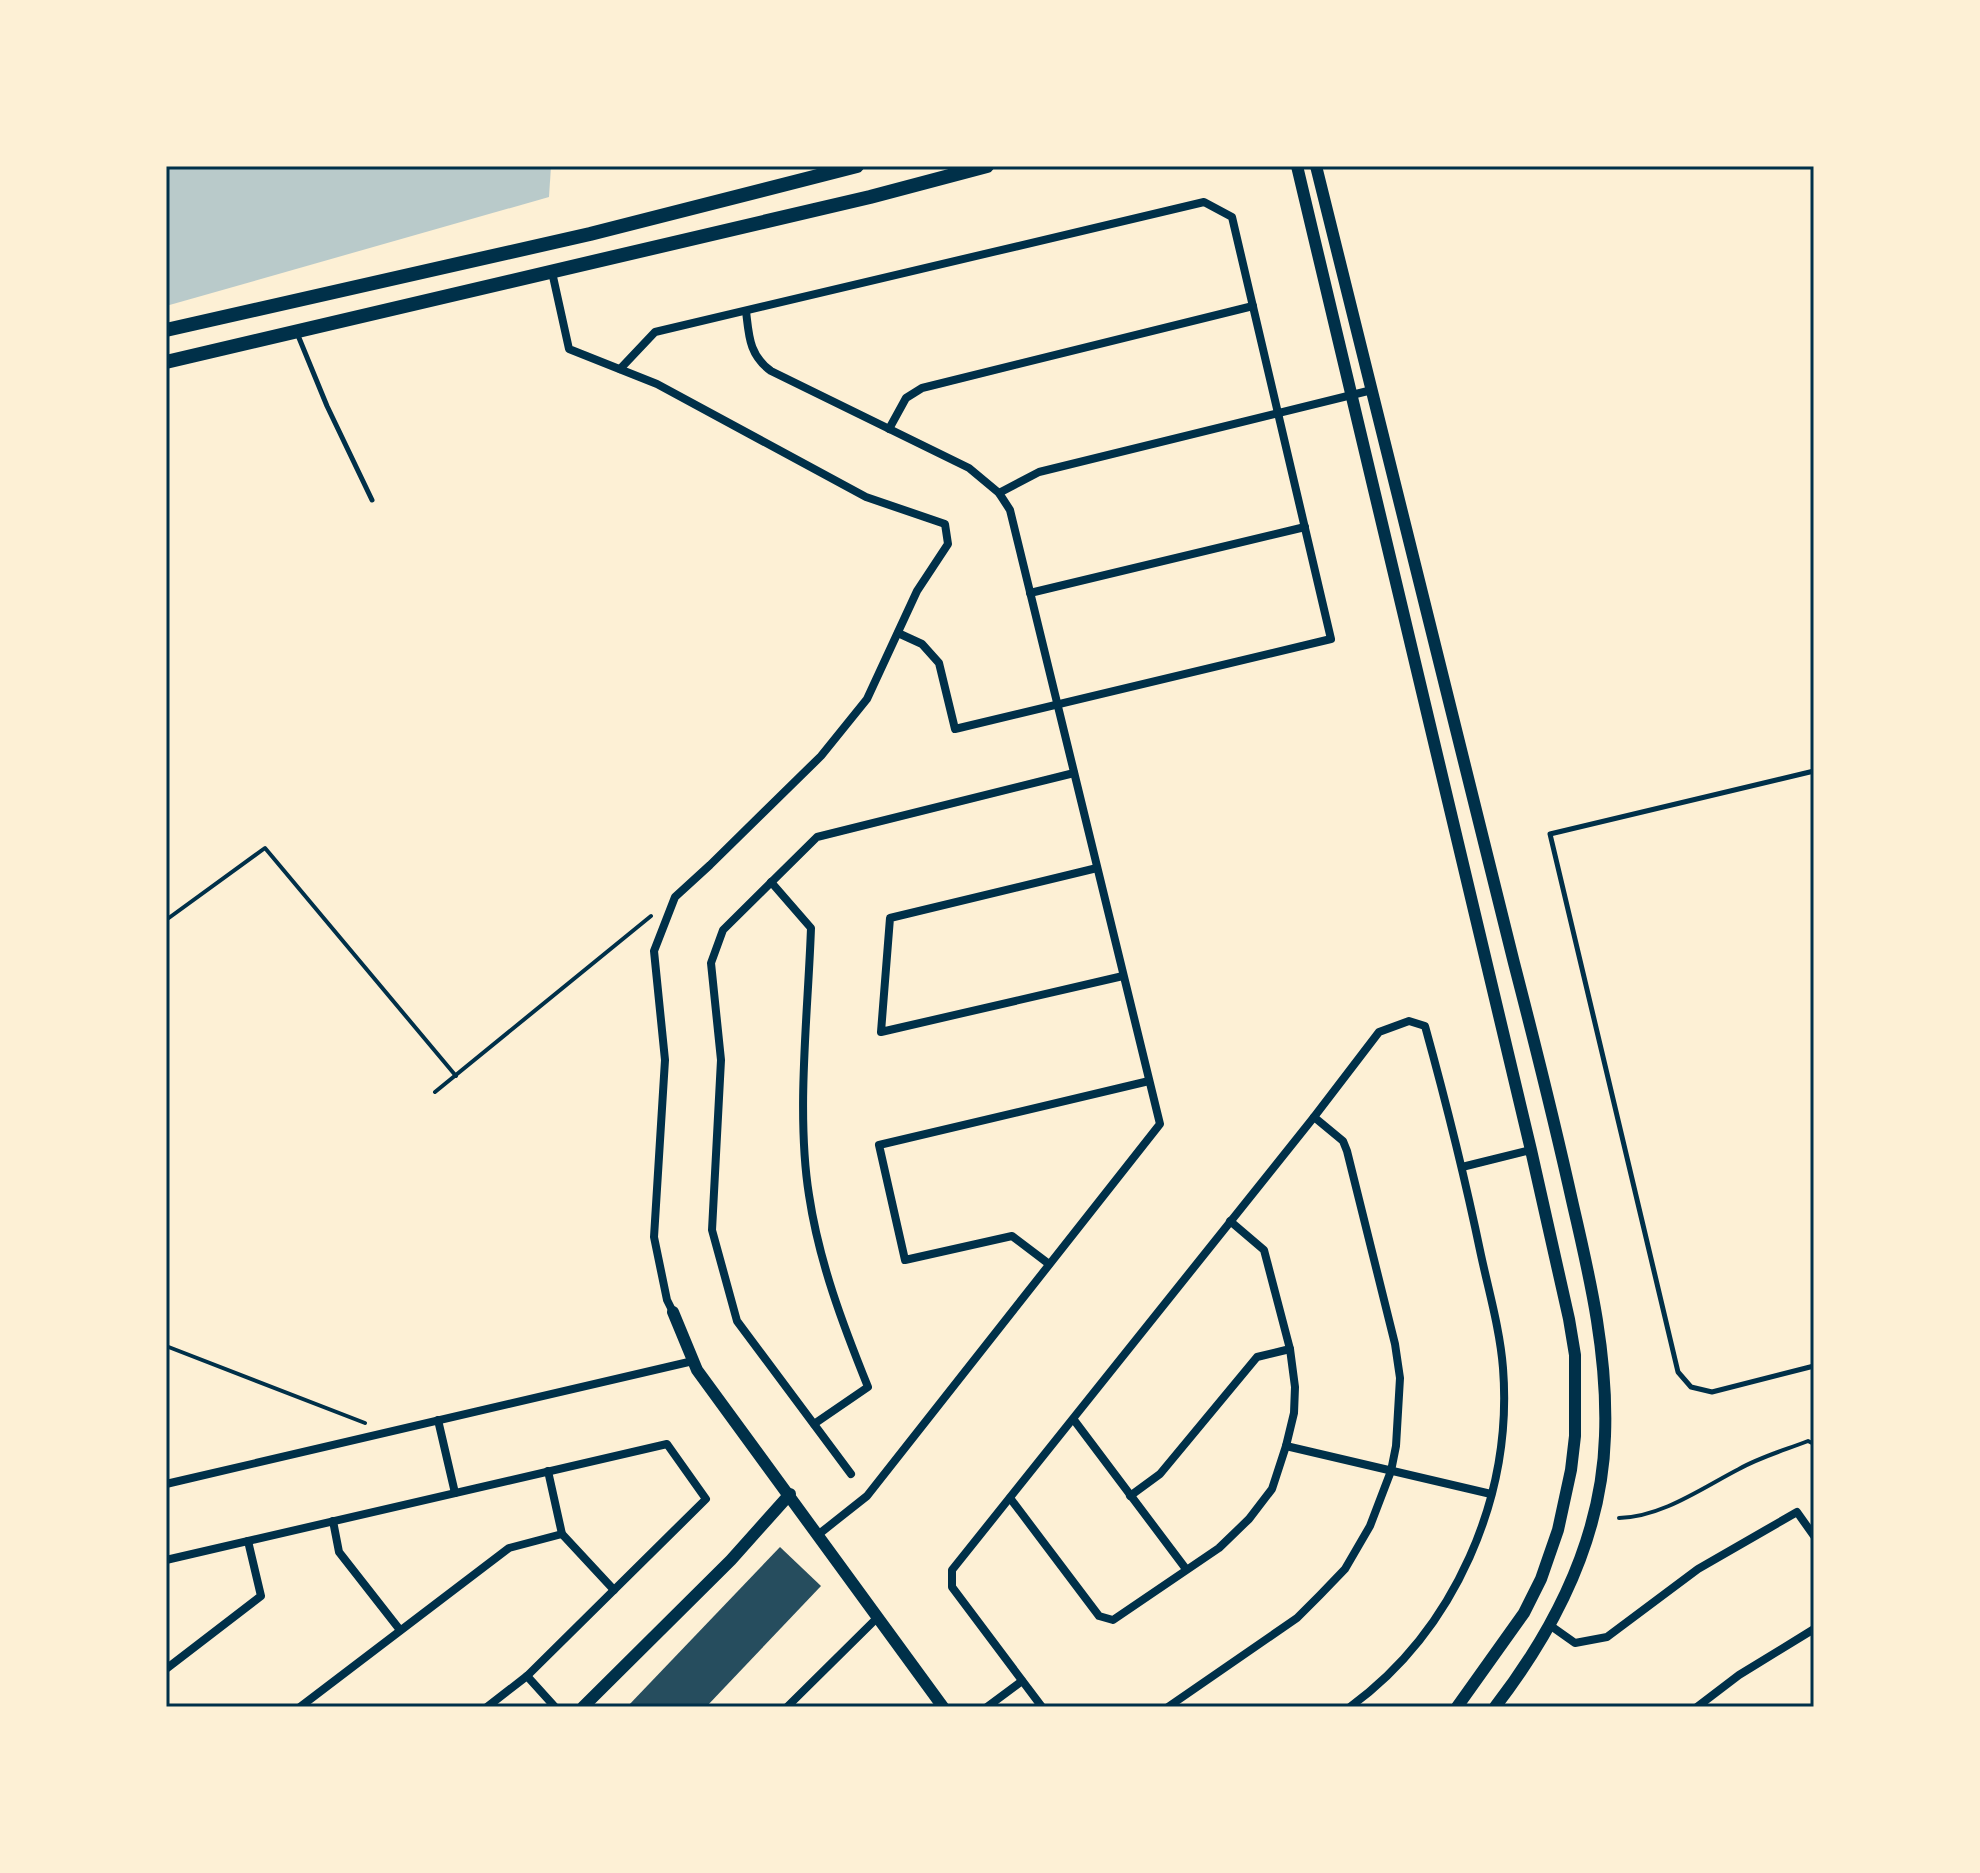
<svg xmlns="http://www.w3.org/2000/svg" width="1980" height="1873" font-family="'Source Sans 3',sans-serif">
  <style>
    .green { fill: #b9caca }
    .building { fill: #264d5e }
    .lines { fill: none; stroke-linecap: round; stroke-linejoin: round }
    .path { stroke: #003049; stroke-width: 4 }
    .service { stroke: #003049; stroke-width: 5 }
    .minor { stroke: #003049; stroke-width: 8 }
    .tertiary { stroke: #003049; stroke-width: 12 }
    .secondary { stroke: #003049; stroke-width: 14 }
    .neatline { fill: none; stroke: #003049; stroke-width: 3 }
  </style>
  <rect width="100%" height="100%" fill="#fdf0d5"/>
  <polygon class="green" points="166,166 551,166 549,197 166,306"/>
  <polygon class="building" points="780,1547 821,1586 706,1707 627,1707"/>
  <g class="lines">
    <g class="path">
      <polyline points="166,920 265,848 456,1076"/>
      <polyline points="435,1092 651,916"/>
      <polyline points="166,1346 365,1423"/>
      <path d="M1619,1518C1662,1517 1702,1488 1739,1469C1760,1457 1785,1450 1808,1441L1814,1444"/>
    </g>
    <g class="service">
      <polyline points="297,333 327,406 372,500"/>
      <polyline points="1814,771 1550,834 1678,1372 1691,1387 1712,1392 1814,1366"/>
    </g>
    <g class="minor">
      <polyline points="552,272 569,349 657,384 866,497 945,524 948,544 917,591 867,699 821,756 710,865 675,897 654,951 665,1060 654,1237 667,1300 673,1312"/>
      <path d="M746,311C749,336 749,355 771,371L969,468L999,493L1010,510L1160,1124L867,1496L819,1534"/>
      <polyline points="620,369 655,332 1204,202 1232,217 1331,639 955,729 939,663 922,644 898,633"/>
      <polyline points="889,429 906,398 922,388 1253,306"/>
      <polyline points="999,493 1039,472 1372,390"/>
      <polyline points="1030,593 1305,527"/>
      <polyline points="1097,868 890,918 881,1032 1123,976"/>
      <path d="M771,882L811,928C808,1013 796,1113 809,1195C819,1262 843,1325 868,1387L814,1424"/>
      <polyline points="1462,1167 1531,1150"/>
      <polyline points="1049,1264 1012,1236 905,1260 879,1145 1149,1081"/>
      <polyline points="438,1420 455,1493"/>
      <polyline points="1074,1420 1186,1569"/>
      <polyline points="1286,1446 1491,1494"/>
      <polyline points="548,1471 562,1534 614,1590"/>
      <polyline points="851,1474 737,1321 712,1230 721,1060 711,963 723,930 817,837 1074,773"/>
      <polyline points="166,1484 693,1361"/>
      <polyline points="1130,1496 1160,1474 1257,1357 1290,1349"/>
      <polyline points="1010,1498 1099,1616 1113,1620 1219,1548 1249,1519 1272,1489 1286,1446 1294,1413 1295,1387 1290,1349 1264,1250 1230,1221"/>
      <polyline points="333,1521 339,1552 400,1630"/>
      <polyline points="166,1560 667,1444 706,1499 527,1676 487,1707"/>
      <polyline points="1551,1626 1575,1643 1607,1637 1698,1569 1797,1512 1814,1536"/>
      <polyline points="166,1669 261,1596 248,1541"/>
      <polyline points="527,1676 555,1707"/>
      <polyline points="300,1707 509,1548 562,1534"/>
      <polyline points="787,1707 878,1617"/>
      <polyline points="987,1707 1022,1681"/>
      <path d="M1042,1707L952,1587V1570L1314,1117L1379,1032L1409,1021L1425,1026C1446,1102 1465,1178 1481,1255C1489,1292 1500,1330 1503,1368C1513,1497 1455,1630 1350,1707"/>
      <polyline points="1168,1707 1297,1618 1320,1595 1345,1569 1370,1526 1391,1471 1396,1446 1400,1378 1395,1344 1347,1151 1343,1141 1314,1117"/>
      <polyline points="1697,1707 1739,1675 1814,1629"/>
    </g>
    <g class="tertiary">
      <polyline points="1297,166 1531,1150 1569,1319 1575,1355 1575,1436 1571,1470 1558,1530 1541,1579 1524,1613 1457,1707"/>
      <path d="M1316,166C1382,432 1448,697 1514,963C1535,1044 1555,1124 1573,1205C1591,1282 1608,1357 1605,1436C1602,1538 1556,1628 1495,1707"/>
      <polyline points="673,1312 697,1370 943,1707"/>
      <polyline points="583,1707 731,1560 790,1494"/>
    </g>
    <g class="secondary">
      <polyline points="166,330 590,234 857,166"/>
      <polyline points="166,362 870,197 987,166"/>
    </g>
  </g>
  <rect width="1980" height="1873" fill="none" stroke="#fdf0d5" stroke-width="336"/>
  <rect x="168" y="168" width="1644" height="1537" class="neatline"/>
</svg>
